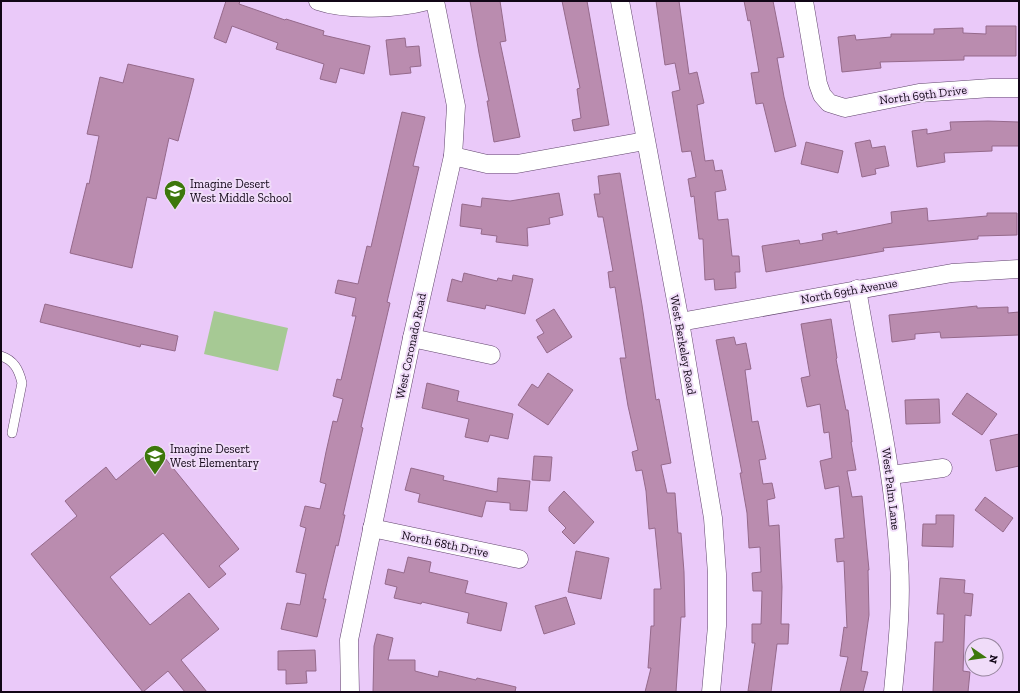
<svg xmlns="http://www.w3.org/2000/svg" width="1020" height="693" font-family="'Zilla Slab',serif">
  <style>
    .green { fill: #a6c994 }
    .building { fill: #ba8caf; stroke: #95698b }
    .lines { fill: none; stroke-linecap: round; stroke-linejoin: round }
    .lane-casing { stroke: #61456d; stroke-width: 10 }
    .street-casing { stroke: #61456d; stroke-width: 19 }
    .lane { stroke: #fff; stroke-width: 9 }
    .street { stroke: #fff; stroke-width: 18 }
    .labels { text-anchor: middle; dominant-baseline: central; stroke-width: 4; stroke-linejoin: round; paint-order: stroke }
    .street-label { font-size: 12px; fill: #110616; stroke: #f0dcf9 }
    .poi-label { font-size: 12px; fill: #110616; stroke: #f0dcf9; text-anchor: start }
  </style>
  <rect width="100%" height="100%" fill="#eac9f9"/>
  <polygon class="green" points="214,311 288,328 278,371 204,354"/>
  <g class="building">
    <polygon points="226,1 240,1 239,4 285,20 286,19 324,31 323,35 370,46 364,74 340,68 336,83 320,79 324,64 276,49 278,43 232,26 226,43 214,38"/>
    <polygon points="470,1 500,1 506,41 500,42 520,137 494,142 487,101 489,101 479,53"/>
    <polygon points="562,1 587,1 609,125 574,131 572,120 581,118 577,89 580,88"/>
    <polygon points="656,1 679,1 689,74 697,72 704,103 697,105 705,161 713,160 715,171 722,170 726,190 715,192 718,220 728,219 732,256 739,256 740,272 735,272 736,288 715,290 714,279 705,280 703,239 699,239 694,196 691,197 688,179 696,177 691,151 682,152 672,92 680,90 675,63 665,65"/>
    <polygon points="744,1 773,1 784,57 777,58 784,97 796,146 775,152 763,103 756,104 751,73 759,72 750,20 748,21"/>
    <polygon points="986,26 1016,26 1016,56 964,56 964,60 880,62 881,68 842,72 838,37 855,35 856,40 891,37 891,34 934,34 934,29 963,28 963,33 986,34"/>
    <polygon points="405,38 406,47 419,46 421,66 410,67 411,73 390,75 386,40"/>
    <polygon points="128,64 194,79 178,141 169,138 156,199 147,197 132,268 70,253 87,183 89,184 99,136 87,134 100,77 123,83"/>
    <polygon points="402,112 425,117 413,166 419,167 387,302 390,303 361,427 363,428 343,515 345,515 338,546 336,545 323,599 326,599 317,637 281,629 287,603 300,605 306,574 296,572 306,528 300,526 305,506 320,509 326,484 320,482 326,452 333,421 337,422 343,399 333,396 337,379 341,380 356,316 352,316 356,298 335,293 338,280 358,284 367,246 371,247"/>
    <polygon points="988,121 1019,122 1019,146 992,146 992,151 944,153 945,162 917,167 912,131 927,129 927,134 951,130 950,122"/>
    <polygon points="870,140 872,148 885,146 889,166 875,169 876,174 862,177 855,143"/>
    <polygon points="806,142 843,151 838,173 801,164"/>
    <polygon points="620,173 642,305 656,400 659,399 671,463 661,465 667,493 675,493 678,533 681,533 684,572 685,617 681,617 676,692 645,692 651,668 648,668 651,626 654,626 654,589 661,589 655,528 649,529 646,491 642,470 636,471 632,452 638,450 628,406 620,358 626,358 615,287 610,288 608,272 613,271 603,217 598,217 594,194 600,194 598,176"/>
    <polygon points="559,193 563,215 549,218 550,224 527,228 528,246 496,242 497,236 481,234 482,229 460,226 462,204 481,207 482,198 510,201"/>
    <polygon points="927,208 928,221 987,216 987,213 1017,213 1017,235 978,236 978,239 883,248 884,251 766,272 762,246 799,240 800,244 823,240 822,234 837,231 837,234 892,223 891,212"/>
    <polygon points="464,273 497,281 498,278 512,281 513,275 533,279 525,314 486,305 485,309 447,301 452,279 462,282"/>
    <polygon points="45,304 178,336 175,351 141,344 140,347 40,322"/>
    <polygon points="977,306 977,308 1008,307 1008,313 1019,312 1019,335 941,338 940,332 915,334 915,339 892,342 889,315"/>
    <polygon points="554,309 572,337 547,353 537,337 544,333 536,320"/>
    <polygon points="831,319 837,358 836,359 846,410 848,410 852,442 851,442 856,470 847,471 852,497 862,496 869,570 868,570 869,615 861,671 868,672 863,692 840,692 848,657 840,656 844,627 847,628 844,561 837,562 835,539 844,538 839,486 825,489 820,461 832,458 829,432 824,433 820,404 807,407 801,378 810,376 801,324"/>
    <polygon points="734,337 736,345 746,343 751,369 745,370 752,422 758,421 766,459 759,460 763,484 772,483 775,498 767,500 769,526 779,525 782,587 781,624 789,624 788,644 777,644 771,692 748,691 755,643 752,643 752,624 761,624 762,591 753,591 752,573 761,572 760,547 749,548 747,513 740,473 742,473 716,340"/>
    <polygon points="548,373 573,390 548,425 518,405 532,384 538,388"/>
    <polygon points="427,383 459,391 457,401 513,414 508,439 490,435 488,442 465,437 469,419 422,408"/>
    <polygon points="967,393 997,414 982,435 952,414"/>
    <polygon points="939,399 940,423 906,424 905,400"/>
    <polygon points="1019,434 1019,466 996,471 990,440"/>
    <polygon points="156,447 239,549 219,566 226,574 209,588 163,533 110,577 150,625 189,593 219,629 181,660 207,692 185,692 168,671 143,692 31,554 77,516 65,501 106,467 116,480"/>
    <polygon points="534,456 552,457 550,481 532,480"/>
    <polygon points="411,468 444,476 443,480 497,492 498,478 530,481 527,511 510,510 510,503 486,501 482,517 418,502 420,494 405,490"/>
    <polygon points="564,491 594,522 574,544 562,532 566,528 549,511 549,507"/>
    <polygon points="985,497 1013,518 1003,532 975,510"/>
    <polygon points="936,515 954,515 953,547 922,546 923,524 936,524"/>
    <polygon points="576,551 609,558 601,599 568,592"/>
    <polygon points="408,557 431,562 429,572 468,581 465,593 507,603 501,631 467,623 469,613 422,602 421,604 394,598 397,587 385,584 388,569 404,573"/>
    <polygon points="940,578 965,580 964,593 973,594 971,616 965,615 963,671 970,672 968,692 933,692 935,642 943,642 944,614 937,614"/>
    <polygon points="566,597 575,624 544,634 535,606"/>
    <polygon points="377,634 393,638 388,660 415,660 415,671 438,677 439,671 476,680 477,678 516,687 515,692 373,692 374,646"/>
    <polygon points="315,650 316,671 306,671 307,683 286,684 286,670 278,670 278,651"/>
  </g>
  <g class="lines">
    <g class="lane-casing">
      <path id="lane" d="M1,356C14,360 19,370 22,383L12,433"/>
    </g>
    <g class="street-casing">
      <g id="street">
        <path d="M318,1C347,11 397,9 427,1"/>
        <polyline points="620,1 680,322 713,518 717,574 717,626 711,692"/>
        <polyline points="804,1 818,84 822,95 829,103 845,108 919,93 991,88 1019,88"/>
        <polyline points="453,156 487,164 517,164 645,141"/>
        <path d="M857,289C872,380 894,469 899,562C902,605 897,649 893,692"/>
        <polyline points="680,322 952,273 1019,269"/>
        <polyline points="412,338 491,355"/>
        <polyline points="891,475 943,468"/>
        <polyline points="372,528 519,559"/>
        <polyline points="350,692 349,640 412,338 453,156 456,106 435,1"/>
      </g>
    </g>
    <use href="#lane" class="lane"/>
    <use href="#street" class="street"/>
  </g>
  <defs>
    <g id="school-pin" transform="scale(1.15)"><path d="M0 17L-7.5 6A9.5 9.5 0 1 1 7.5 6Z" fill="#3d770b" stroke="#f0dcf9"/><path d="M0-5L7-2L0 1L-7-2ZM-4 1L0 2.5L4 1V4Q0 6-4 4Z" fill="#fff"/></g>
  </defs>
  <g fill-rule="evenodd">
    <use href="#school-pin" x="175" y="191"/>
    <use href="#school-pin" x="155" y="456"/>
  </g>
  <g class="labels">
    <g class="street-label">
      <text transform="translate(923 95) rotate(-7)">North 69th Drive</text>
      <text transform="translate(849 291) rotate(-10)">North 69th Avenue</text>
      <text transform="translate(683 345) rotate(80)">West Berkeley Road</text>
      <text transform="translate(411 346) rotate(-78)">West Coronado Road</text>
      <text transform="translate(891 489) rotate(83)">West Palm Lane</text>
      <text transform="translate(445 544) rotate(12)">North 68th Drive</text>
    </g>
    <g class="poi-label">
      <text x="190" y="184">Imagine Desert<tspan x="190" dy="14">West Middle School</tspan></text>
      <text x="170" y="449">Imagine Desert<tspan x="170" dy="14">West Elementary</tspan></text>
    </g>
  </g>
  <rect width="1020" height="693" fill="none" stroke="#110616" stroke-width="4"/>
  <g transform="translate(984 657) rotate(103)"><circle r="19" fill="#f0dcf9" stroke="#97869e"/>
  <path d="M0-3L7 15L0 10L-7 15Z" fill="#3d770b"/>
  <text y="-6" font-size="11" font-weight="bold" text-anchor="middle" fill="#110616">N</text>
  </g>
</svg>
